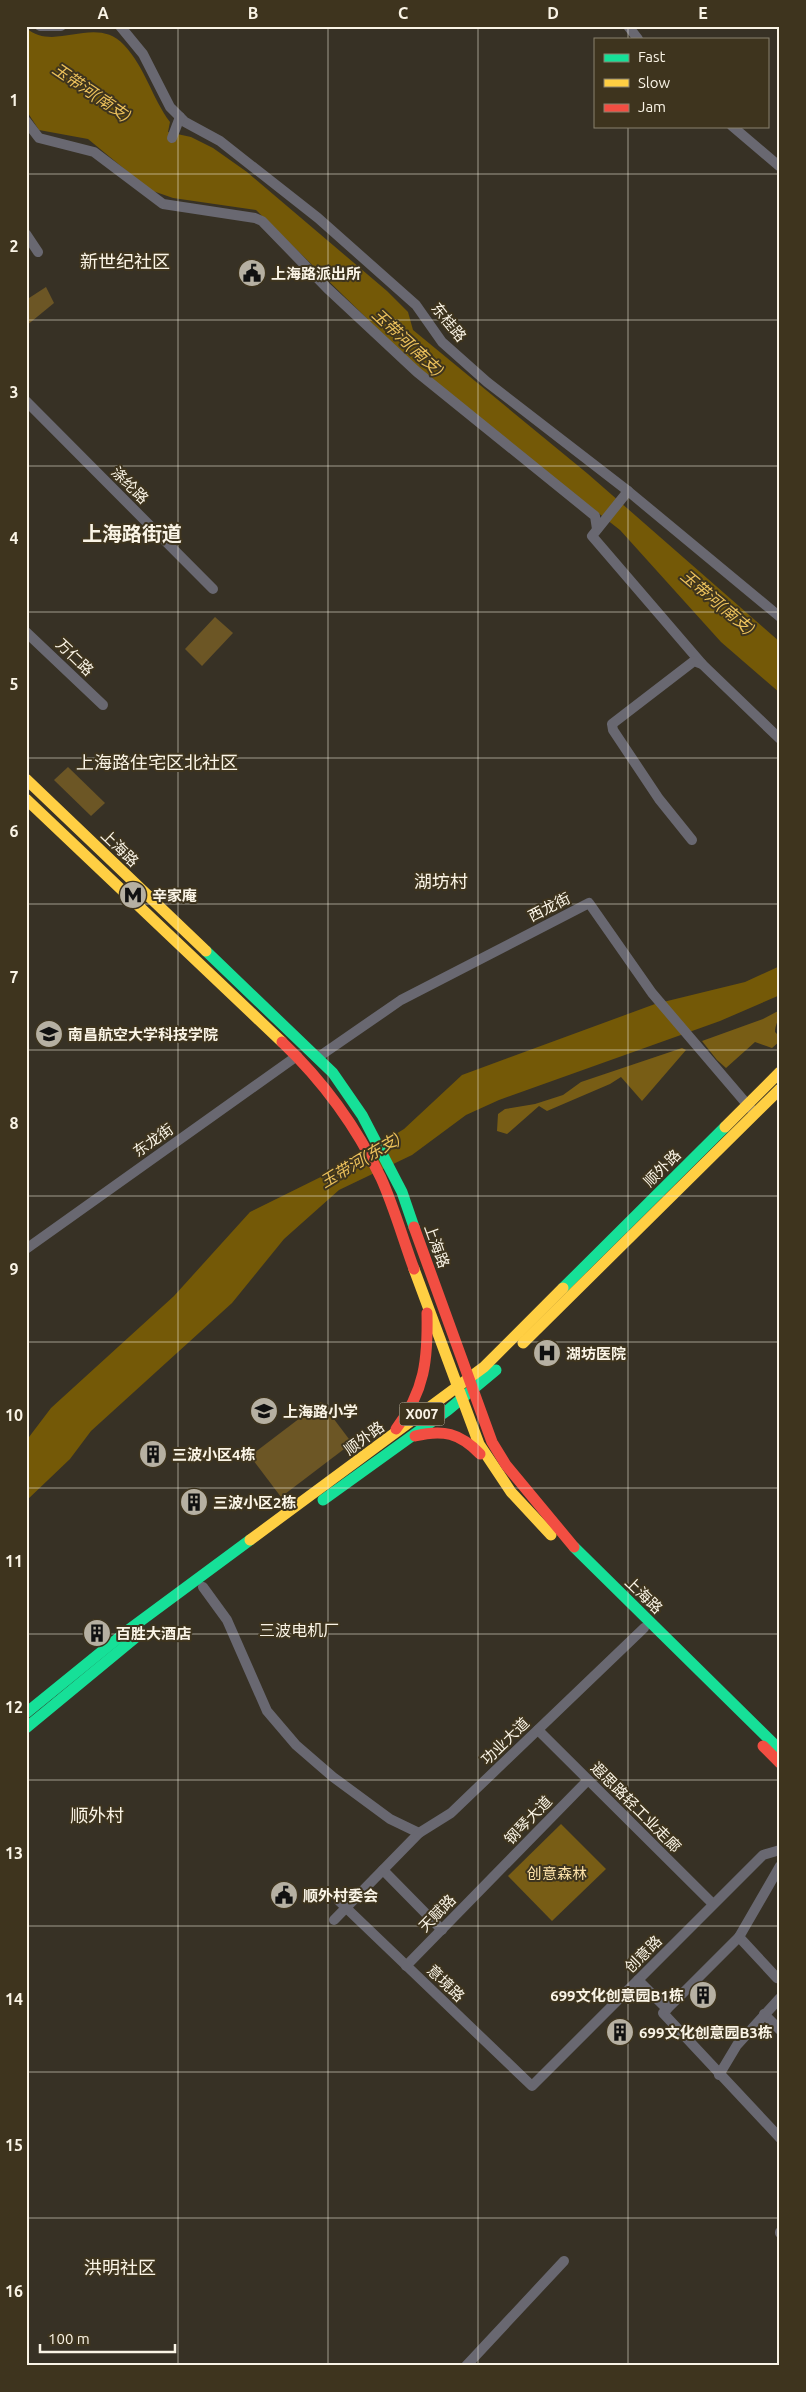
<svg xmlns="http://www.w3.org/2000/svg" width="806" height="2392" font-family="Ubuntu,'Noto Sans SC',sans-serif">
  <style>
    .green { fill: #6c5625 }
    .forest { fill: #785d15 }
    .water { fill: #745907 }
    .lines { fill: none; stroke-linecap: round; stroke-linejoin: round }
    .street { stroke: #696871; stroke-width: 10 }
    .fast { stroke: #16e098; stroke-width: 11 }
    .slow { stroke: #ffcf43; stroke-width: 11 }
    .jam { stroke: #f24e42; stroke-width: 11 }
    .grid { fill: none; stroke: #faf4e6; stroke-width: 1; stroke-opacity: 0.55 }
    .labels { text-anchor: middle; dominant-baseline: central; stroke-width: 4; stroke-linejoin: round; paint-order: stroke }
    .shield { fill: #3e341e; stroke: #c2baaa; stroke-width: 1 }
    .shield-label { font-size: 14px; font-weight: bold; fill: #faf4e6 }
    .poi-label { font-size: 15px; font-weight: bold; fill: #faf4e6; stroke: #3e341e; text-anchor: start }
    .street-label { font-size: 15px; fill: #faf4e6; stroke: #3e341e }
    .park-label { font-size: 15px; fill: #fae0a8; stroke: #3e341e }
    .water-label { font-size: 16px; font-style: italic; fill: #ecc15b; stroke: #3e341e }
    .neighbourhood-label { font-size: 16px; fill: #faf4e6; stroke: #3e341e }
    .quarter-label { font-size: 18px; fill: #faf4e6; stroke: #3e341e }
    .district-label { font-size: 20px; font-weight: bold; fill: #faf4e6; stroke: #3e341e }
    .neatline { fill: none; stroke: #faf4e6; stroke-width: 2 }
    .grid-label { font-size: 16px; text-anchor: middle; font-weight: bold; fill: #faf4e6 }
  </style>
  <rect width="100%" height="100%" fill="#373125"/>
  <g class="green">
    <polygon points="46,287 54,303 26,326 26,300"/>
    <polygon points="215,617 233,633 202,666 185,649"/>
    <polygon points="68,767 105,803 91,816 54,780"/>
    <polygon points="321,1402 352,1443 281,1497 250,1456"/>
  </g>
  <g class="forest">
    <path d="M780,1010C780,1019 775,1024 775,1032L780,1037V1041L772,1048L755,1042L726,1068L717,1060L702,1041L763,1019Z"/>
    <polygon points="682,1048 686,1050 642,1101 621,1077 610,1084 547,1111 539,1106 507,1134 497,1131 498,1114 505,1109 535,1104 563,1095 581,1082"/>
    <polygon points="561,1824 606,1869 552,1921 508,1876"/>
  </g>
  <g class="water">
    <path d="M26,28C55,53 95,14 124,45C145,67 152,98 170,122L168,132L191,137L213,148L247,172L387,291L408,312L413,330L588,474L780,642V693L721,642L620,530L438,388L256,210L173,198L150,190L88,139L39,130L26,110Z"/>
    <polygon points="780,966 780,995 720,1021 499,1100 466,1115 412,1155 339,1190 284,1239 232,1303 91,1431 70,1459 26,1501 26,1441 51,1408 174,1296 250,1212 349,1163 404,1129 462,1075 655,1004 745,982"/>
  </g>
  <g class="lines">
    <g class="street">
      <polyline points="40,26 61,26"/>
      <polyline points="120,26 143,54 170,107 185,122 220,141 318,218 416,305 442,342 487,382 628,491 780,617"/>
      <polyline points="628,26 638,39"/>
      <polyline points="26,121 39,138 94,152 163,204 255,218 262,221 327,288 417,372 595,516 597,529"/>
      <polyline points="732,126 779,166"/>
      <polyline points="172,138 180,117"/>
      <polyline points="26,234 38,252"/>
      <polyline points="26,401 213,589"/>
      <polyline points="628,491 592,536 702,664"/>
      <polyline points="26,632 103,705"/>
      <polyline points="692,840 659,799 613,730 612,724 694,661 702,664 780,739"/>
      <polyline points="317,1058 401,1000 589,903 652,993 751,1109"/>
      <polyline points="26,1249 297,1056"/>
      <polyline points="203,1587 227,1620 267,1711 296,1745 333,1777 390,1819 419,1833"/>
      <polyline points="538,1730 713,1904"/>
      <polyline points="780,1866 739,1937 663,2013 780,2138"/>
      <polyline points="383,1870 442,1930"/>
      <polyline points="339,1901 532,2086 763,1855 780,1850"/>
      <polyline points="334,1920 419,1833 451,1813 644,1628"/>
      <polyline points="739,1937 777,1978 780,1976"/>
      <polyline points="406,1966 588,1780"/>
      <polyline points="638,1980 667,2009"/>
      <polyline points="764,2014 780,2030"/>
      <polyline points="719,2075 737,2045 780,1998"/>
      <polyline points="780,2232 780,2233"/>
      <polyline points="466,2366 564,2261"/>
    </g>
    <g class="fast">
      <polyline points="206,951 333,1073 362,1115 402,1192 414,1227"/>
      <polyline points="563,1288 725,1127"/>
      <polyline points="323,1500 448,1410 496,1370"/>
      <polyline points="574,1547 780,1750"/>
      <polyline points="26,1713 127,1631 250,1540"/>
      <polyline points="26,1728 135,1638"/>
    </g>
    <g class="slow">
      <polyline points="26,779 206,951"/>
      <polyline points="26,799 282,1042"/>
      <polyline points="725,1127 780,1072"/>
      <polyline points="414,1269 479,1444 511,1492 551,1535"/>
      <polyline points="523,1343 780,1089"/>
      <polyline points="250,1540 484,1367 563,1288"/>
    </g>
    <g class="jam">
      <path d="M282,1042C323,1081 356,1126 381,1178C394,1207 403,1239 414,1269"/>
      <polyline points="414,1227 492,1442 506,1465 574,1547"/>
      <path d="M396,1429C425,1391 428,1359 427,1313"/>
      <path d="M415,1436C443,1429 460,1433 480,1454"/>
      <polyline points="763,1746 780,1763"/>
    </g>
  </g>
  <path class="grid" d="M178,26V2366M328,26V2366M478,26V2366M628,26V39M628,126V2366M26,174H780M26,320H780M26,466H780M26,612H780M26,758H780M26,904H780M26,1050H780M26,1196H780M26,1342H780M26,1488H780M26,1634H780M26,1780H780M26,1926H780M26,2072H780M26,2218H780"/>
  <defs>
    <g id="civic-disc" transform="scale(1.4375)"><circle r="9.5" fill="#b6b0a2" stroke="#3e341e"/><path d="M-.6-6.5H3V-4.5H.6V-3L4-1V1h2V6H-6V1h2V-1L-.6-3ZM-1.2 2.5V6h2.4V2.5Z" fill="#111"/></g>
    <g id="metro-disc" transform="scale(1.4375)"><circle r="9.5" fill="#b6b0a2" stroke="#3e341e"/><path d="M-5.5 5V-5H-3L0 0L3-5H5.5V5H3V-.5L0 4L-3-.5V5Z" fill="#111"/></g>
    <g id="school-disc" transform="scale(1.4375)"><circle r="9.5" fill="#b6b0a2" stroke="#3e341e"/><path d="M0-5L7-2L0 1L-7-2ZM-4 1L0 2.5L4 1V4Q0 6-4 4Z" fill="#111"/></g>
    <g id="hospital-disc" transform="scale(1.4375)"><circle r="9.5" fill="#b6b0a2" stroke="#3e341e"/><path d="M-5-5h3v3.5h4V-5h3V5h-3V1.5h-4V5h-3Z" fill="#111"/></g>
    <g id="building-disc" transform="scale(1.4375)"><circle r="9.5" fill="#b6b0a2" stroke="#3e341e"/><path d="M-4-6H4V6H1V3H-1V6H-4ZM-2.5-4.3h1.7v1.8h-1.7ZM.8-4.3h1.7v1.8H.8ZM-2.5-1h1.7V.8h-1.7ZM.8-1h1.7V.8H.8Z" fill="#111"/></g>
  </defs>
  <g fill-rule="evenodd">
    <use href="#civic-disc" x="252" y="273"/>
    <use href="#metro-disc" x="133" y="895"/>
    <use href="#school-disc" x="49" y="1034"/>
    <use href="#hospital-disc" x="547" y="1353"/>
    <use href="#school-disc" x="264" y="1411"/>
    <use href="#building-disc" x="153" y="1454"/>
    <use href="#building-disc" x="194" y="1502"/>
    <use href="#building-disc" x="97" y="1633"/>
    <use href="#civic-disc" x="284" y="1895"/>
    <use href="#building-disc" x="703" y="1995"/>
    <use href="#building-disc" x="620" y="2032"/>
  </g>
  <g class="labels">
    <rect class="shield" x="399.5" y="1402.5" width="45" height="23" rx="4"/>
    <g class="shield-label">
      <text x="422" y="1414">X007</text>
    </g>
    <g class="poi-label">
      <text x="271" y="273">上海路派出所</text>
      <text x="152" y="895">辛家庵</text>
      <text x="68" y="1034">南昌航空大学科技学院</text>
      <text x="566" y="1353">湖坊医院</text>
      <text x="283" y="1411">上海路小学</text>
      <text x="172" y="1454">三波小区4栋</text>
      <text x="213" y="1502">三波小区2栋</text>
      <text x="116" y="1633">百胜大酒店</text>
      <text x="303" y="1895">顺外村委会</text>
      <text x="684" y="1995" text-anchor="end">699文化创意园B1栋</text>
      <text x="639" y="2032">699文化创意园B3栋</text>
    </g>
    <g class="street-label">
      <text transform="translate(449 322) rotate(51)">东桂路</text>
      <text transform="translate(130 485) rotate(45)">涤纶路</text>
      <text transform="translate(75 657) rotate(44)">万仁路</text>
      <text transform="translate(120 848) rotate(44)">上海路</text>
      <text transform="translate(549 907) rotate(-27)">西龙街</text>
      <text transform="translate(153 1140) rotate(-35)">东龙街</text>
      <text transform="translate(662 1168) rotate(-45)">顺外路</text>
      <text transform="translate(437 1246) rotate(70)">上海路</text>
      <text transform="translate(364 1438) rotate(-36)">顺外路</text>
      <text transform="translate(644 1595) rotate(44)">上海路</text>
      <text transform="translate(505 1741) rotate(-44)">功业大道</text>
      <text transform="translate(636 1807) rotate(45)">遐思路轻工业走廊</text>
      <text transform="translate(528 1820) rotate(-46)">钢琴大道</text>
      <text transform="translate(437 1913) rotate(-46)">天赋路</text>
      <text transform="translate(643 1954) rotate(-45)">创意路</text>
      <text transform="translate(446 1983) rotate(44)">意境路</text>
    </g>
    <g class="park-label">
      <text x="557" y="1873">创意森林</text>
    </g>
    <g class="water-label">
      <text transform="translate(92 92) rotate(34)">玉带河(南支)</text>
      <text transform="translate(408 342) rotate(43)">玉带河(南支)</text>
      <text transform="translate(718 602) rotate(40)">玉带河(南支)</text>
      <text transform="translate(360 1160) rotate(-31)">玉带河(东支)</text>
    </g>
    <g class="neighbourhood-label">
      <text x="299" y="1630">三波电机厂</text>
    </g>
    <g class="quarter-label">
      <text x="125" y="261">新世纪社区</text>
      <text x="157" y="762">上海路住宅区北社区</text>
      <text x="441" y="881">湖坊村</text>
      <text x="97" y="1815">顺外村</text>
      <text x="120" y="2267">洪明社区</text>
    </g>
    <g class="district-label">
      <text x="132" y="533">上海路街道</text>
    </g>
  </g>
  <rect width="806" height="2392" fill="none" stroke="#3e341e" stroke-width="55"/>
  <rect x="594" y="38" width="175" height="90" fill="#3e341e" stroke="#89816e"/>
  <rect x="604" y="54" width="25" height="8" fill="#16e098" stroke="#89816e"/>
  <text x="638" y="62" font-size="15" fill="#faf4e6">Fast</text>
  <rect x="604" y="79" width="25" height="8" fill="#ffcf43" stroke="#89816e"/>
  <text x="638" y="88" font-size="15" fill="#faf4e6">Slow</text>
  <rect x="604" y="104" width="25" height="8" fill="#f24e42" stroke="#89816e"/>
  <text x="638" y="112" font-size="15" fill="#faf4e6">Jam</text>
  <path d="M40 2344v8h135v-8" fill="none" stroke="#faf4e6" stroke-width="2.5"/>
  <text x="48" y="2344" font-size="15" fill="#faf4e6" stroke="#3e341e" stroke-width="4" paint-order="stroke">100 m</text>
  <rect x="28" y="28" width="750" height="2336" class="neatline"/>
  <g class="grid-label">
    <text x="103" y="19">A</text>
    <text x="253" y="19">B</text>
    <text x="403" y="19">C</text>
    <text x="553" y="19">D</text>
    <text x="703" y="19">E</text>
    <text x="14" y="106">1</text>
    <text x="14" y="252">2</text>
    <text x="14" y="398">3</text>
    <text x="14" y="544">4</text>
    <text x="14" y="690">5</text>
    <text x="14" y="837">6</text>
    <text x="14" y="983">7</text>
    <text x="14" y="1129">8</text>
    <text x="14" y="1275">9</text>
    <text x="14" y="1421">10</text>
    <text x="14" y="1567">11</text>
    <text x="14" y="1713">12</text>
    <text x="14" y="1859">13</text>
    <text x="14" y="2005">14</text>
    <text x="14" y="2151">15</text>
    <text x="14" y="2297">16</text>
  </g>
</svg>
